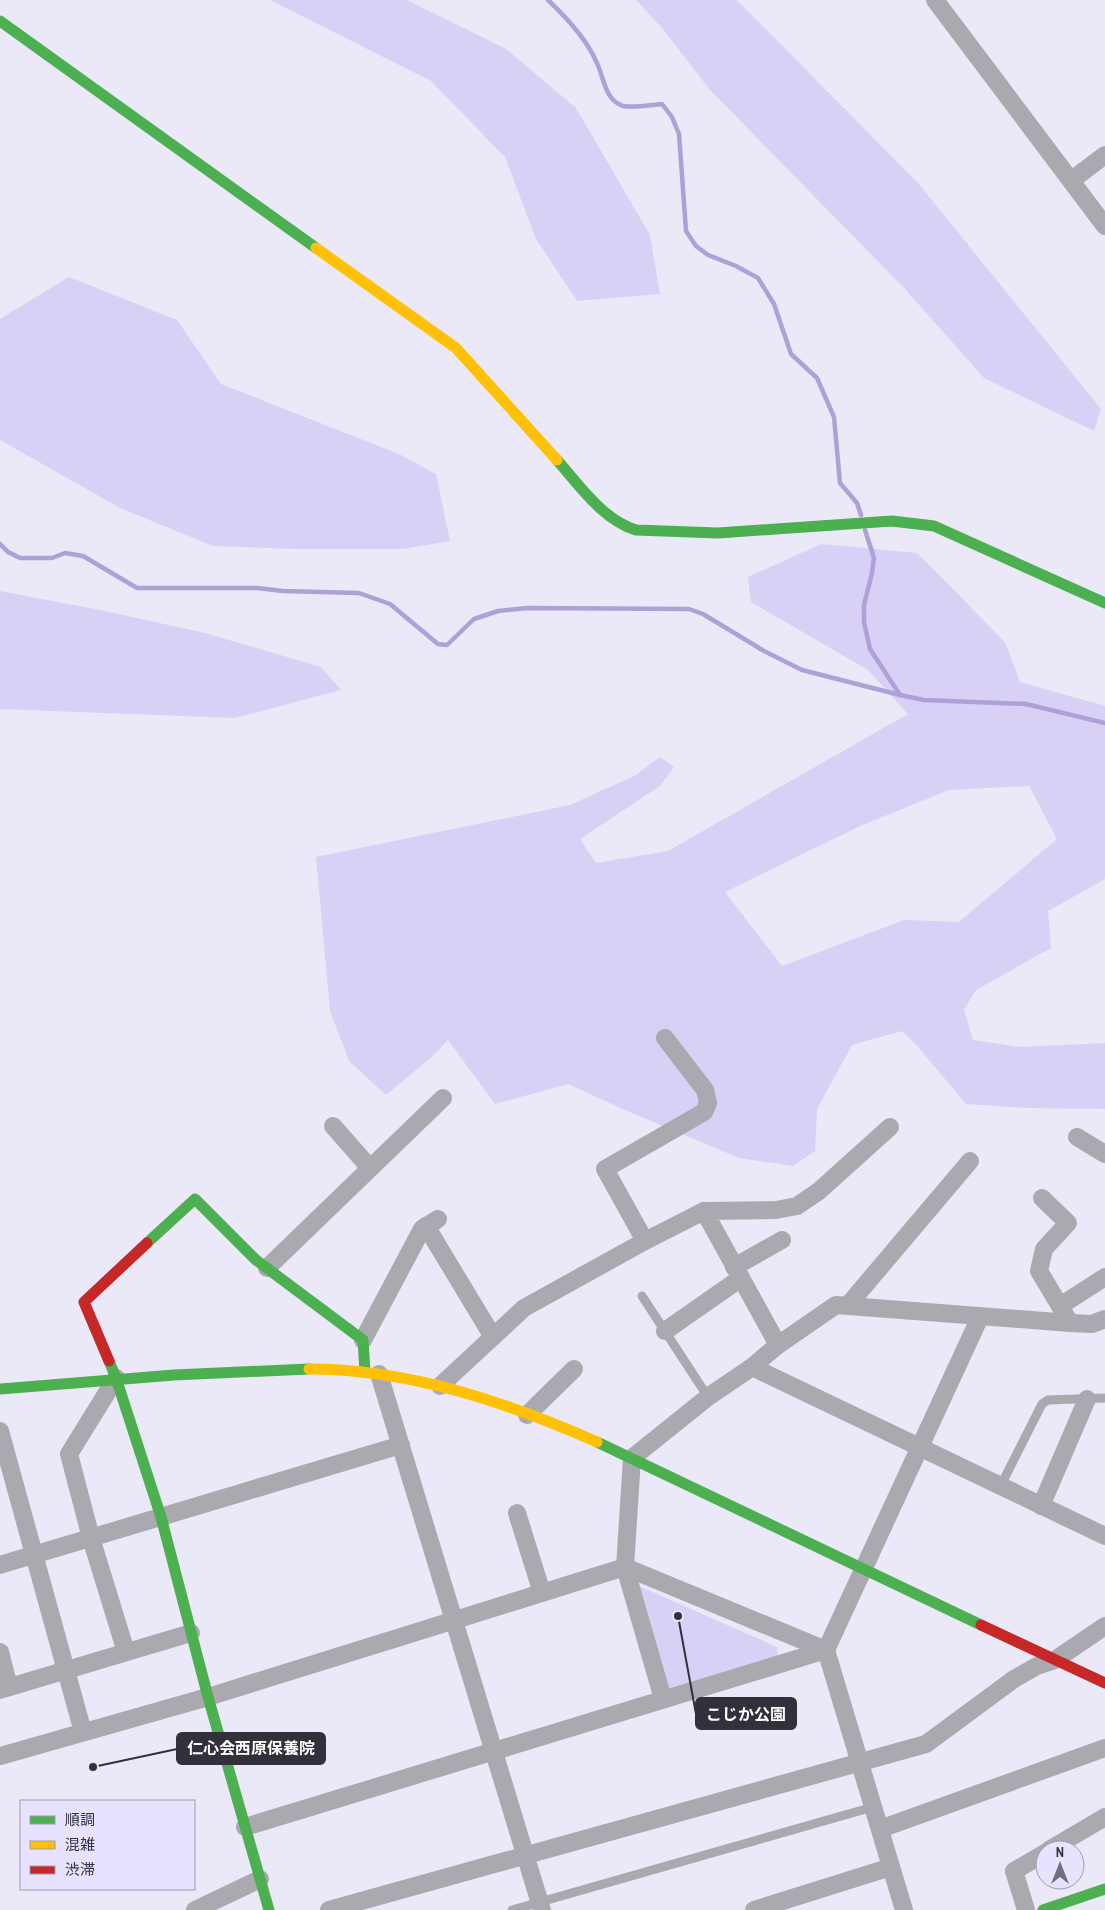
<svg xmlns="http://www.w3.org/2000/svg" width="1105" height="1910" font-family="'Archivo Narrow','Noto Sans JP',sans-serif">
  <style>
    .green { fill: #d8d1f5; fill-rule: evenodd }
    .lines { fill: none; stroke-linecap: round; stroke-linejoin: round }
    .stream { stroke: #ada1d7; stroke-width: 4.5 }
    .lane { stroke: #aaa9b0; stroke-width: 9 }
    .street { stroke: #aaa9b0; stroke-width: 18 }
    .fast { stroke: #4caf50; stroke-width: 11 }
    .slow { stroke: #ffc107; stroke-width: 11 }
    .jam { stroke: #c62828; stroke-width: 11 }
    .leader { fill: none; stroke: #33303b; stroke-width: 2 }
    .callout-dot { fill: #33303b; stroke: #e7e2fe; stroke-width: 2 }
    .callout { fill: #33303b; stroke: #33303b; stroke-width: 2 }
    .callout-label { font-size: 16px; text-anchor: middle; font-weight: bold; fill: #fff }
  </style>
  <rect width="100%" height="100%" fill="#ebe8f8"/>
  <g class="green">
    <polygon points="270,0 407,0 506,49 576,108 650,235 660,294 577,301 536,239 505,157 431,81"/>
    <polygon points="636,0 737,0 918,183 1101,409 1094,431 984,378 905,289 710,90 663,29"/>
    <polygon points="69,277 177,320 221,384 399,454 436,474 450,541 403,549 293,549 213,546 120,508 0,440 0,319"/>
    <path d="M821,544L917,553L1005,642L1020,682L1105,706V879L1048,911L1051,948L976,990L964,1010L973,1040L1019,1047L1105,1043V1109L1025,1108L966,1104L918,1047L902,1031L852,1045L817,1109L815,1151L793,1166L739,1158L625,1110L568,1084L495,1104L448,1040L433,1056L386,1095L349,1061L330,1011L316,857L570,805L636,775L660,757L674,767L660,786L580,839L596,863L668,851L908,714L868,670L751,602L748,577ZM1029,786L1057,839L959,922L904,920L782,966L725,892L860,826L949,790Z"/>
    <polygon points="0,591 100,610 205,633 321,667 341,690 235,718 0,709"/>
    <polygon points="639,1586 777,1647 778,1658 666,1689"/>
  </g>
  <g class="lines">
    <g class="stream">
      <path d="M548,0C566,17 586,38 596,61C604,76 604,100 623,106C632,108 652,105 662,104L672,117L679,134L686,231L696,246L708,255L736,266L758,278L774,304L791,354L817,378L834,417L840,483L857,503L861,515"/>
      <polyline points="865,530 874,558 872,573 864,605 864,622 870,649 900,695"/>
      <polyline points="0,544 8,552 20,558 52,558 65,553 83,556 137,588 257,588 283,591 359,593 390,604 438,644 447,645 474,619 498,611 527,608 689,609 703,614 764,651 802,670 900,695 924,700 1026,704 1105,723"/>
    </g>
    <g class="lane">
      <polyline points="642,1296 708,1397"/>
      <polyline points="1000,1487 1042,1404 1048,1400 1105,1398"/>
      <polyline points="512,1910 873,1807"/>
    </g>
    <g class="street">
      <polyline points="935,0 1105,226"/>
      <polyline points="1072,180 1105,155"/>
      <polyline points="333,1126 370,1168"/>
      <polyline points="1077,1137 1105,1154"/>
      <polyline points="1042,1198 1068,1223 1044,1249 1039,1271 1070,1323"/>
      <polyline points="426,1226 493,1337"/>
      <polyline points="645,1241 704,1211"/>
      <polyline points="734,1267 782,1240"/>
      <polyline points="267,1268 443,1098"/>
      <polyline points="849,1304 970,1161"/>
      <polyline points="1060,1306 1105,1277"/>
      <polyline points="665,1331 741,1278"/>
      <polyline points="363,1340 422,1229 438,1219"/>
      <polyline points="778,1345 704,1211 776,1210 797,1206 819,1191 890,1127"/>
      <polyline points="752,1367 1105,1536"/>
      <polyline points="379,1374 542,1910"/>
      <polyline points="116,1378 69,1454 91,1538 126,1652"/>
      <polyline points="440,1386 524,1308 645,1241 605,1169 704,1112 708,1103 705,1090 665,1038"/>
      <polyline points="527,1415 574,1369"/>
      <polyline points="0,1431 83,1732"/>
      <polyline points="1041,1506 1087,1399"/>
      <polyline points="517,1513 542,1593"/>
      <polyline points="0,1565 401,1445"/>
      <polyline points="0,1652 9,1687"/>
      <polyline points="0,1690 191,1633"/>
      <polyline points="663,1699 625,1567 632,1458 708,1397 752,1367 778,1345 836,1305 1070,1323 1092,1324 1105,1319"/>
      <polyline points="0,1756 208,1697 625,1567 826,1650"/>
      <polyline points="245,1827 826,1650"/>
      <polyline points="880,1829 1105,1748"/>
      <polyline points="1049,1850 1105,1817"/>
      <polyline points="195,1910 260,1879"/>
      <polyline points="329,1910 926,1744 1014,1679 1037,1666 1055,1660 1105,1626"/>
      <polyline points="754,1910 891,1867"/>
      <polyline points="904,1910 826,1650 980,1317"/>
      <polyline points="1026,1910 1014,1871 1045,1853"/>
    </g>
    <g class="fast">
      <polyline points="0,21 316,248"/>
      <path d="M557,460C579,485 603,520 636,530L718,533L892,521L934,526L1105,603"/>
      <polyline points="147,1243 195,1199 256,1260 363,1340 365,1372"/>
      <polyline points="109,1361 116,1378 161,1517 208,1697 269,1910"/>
      <polyline points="0,1389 174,1375 309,1369"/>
      <polyline points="597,1442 981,1625"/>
      <polyline points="1043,1910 1105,1889"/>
    </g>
    <g class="slow">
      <polyline points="316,248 456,348 557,460"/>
      <path d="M309,1369C409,1369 506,1402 597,1442"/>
    </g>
    <g class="jam">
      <polyline points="109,1361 84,1302 147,1243"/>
      <polyline points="981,1625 1105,1683"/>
    </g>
  </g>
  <path class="leader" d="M678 1616L696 1714M93 1767L177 1749"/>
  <g class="callout-dot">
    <circle cx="678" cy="1616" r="5"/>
    <circle cx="93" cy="1767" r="5"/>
  </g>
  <g class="callout">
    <rect x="696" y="1698" width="100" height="31" rx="5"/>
    <rect x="177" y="1733" width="148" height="31" rx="5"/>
  </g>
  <g class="callout-label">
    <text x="746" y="1720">こじか公園</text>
    <text x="251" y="1754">仁心会西原保養院</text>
  </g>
  <rect x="20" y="1800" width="175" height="90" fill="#e7e2fe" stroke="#9f9bb0"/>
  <rect x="30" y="1816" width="25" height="8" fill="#4caf50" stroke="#9f9bb0"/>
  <text x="65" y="1825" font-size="15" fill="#33303b">順調</text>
  <rect x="30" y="1841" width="25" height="8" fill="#ffc107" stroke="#9f9bb0"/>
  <text x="65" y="1850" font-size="15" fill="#33303b">混雑</text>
  <rect x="30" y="1866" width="25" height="8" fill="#c62828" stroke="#9f9bb0"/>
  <text x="65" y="1875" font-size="15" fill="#33303b">渋滞</text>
  <g transform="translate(1060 1865)"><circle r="24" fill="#e7e2fe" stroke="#9f9bb0"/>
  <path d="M0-4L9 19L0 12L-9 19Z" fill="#73707d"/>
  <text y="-8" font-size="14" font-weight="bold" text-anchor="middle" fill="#33303b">N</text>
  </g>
</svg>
